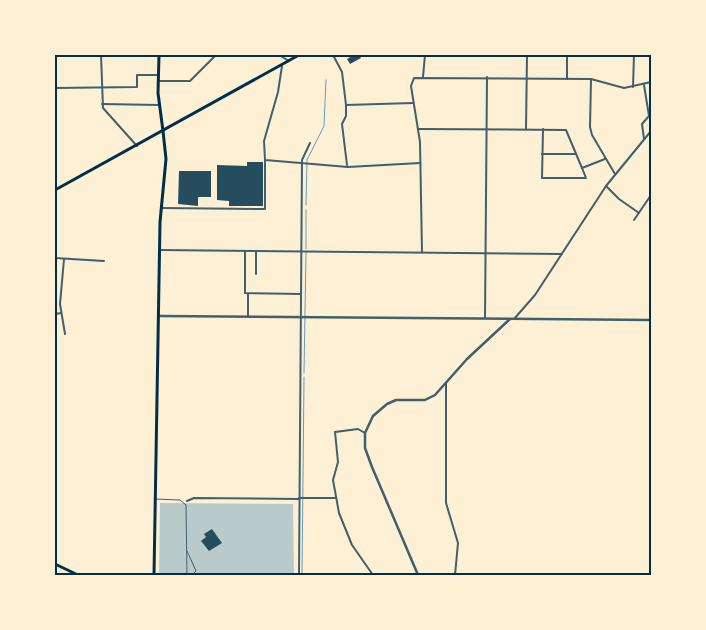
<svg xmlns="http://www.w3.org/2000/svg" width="706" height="630" font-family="Roboto,sans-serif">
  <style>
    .green { fill: #b9caca }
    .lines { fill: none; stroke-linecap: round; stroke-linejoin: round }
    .stream { stroke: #669bbc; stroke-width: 1 }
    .building { fill: #264d5e }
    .service { stroke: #3f606c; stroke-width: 1 }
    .minor { stroke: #3f606c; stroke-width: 2 }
    .tertiary { stroke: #3f606c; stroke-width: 2.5 }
    .secondary { stroke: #003049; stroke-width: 3 }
    .primary { stroke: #003049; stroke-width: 3 }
    .trunk { stroke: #003049; stroke-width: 3 }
    .neatline { fill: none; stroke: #003049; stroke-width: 2 }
  </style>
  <rect width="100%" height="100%" fill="#fdf0d5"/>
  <polygon class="green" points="160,503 293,504 294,575 159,575"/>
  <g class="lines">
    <g class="stream">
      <polyline points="306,205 307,160 324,126 326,80"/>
      <polyline points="306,249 306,210"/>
      <polyline points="304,373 306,253"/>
      <polyline points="302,575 304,377"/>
    </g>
  </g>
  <g class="building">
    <polygon points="354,55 359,55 361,58 350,64 347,59"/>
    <polygon points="247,162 263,162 263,206 229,206 229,201 217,200 217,165 247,166"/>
    <polygon points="179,171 211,171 211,197 198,197 198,206 178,204"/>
    <polygon points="212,529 222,543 209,551 201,541 206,537 204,534"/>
  </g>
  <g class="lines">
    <g class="service">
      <polyline points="155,499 180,500 186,505 187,575"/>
      <polyline points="187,551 196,571 192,575"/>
    </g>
    <g class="minor">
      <polyline points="101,55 103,108 137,146"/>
      <polyline points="279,55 289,61"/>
      <polyline points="333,55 342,72 346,105 413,103"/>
      <polyline points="282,66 278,92 264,141 265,160 348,167 420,163"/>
      <polyline points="423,77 425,55"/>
      <polyline points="567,79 567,55"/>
      <polyline points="591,79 590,127 592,135 615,174"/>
      <polyline points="158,81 190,81 216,55"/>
      <polyline points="644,85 649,116 642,124 644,139"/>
      <polyline points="633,87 634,55"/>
      <polyline points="55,88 137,87 137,75 158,75"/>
      <polyline points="102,104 159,105"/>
      <polyline points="346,105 346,116 342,124 347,165"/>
      <polyline points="418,129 566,130 582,168 605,159"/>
      <polyline points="526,129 527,55"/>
      <polyline points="543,129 542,178 586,178 582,168"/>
      <polyline points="542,154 576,154"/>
      <polyline points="606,186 619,199 639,213"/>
      <polyline points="162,208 265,209 265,160"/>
      <polyline points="634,220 651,195"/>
      <polyline points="160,250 562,254"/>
      <polyline points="245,251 245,293 301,294"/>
      <polyline points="422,252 420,142 411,86 414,78 591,79 624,88 651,82"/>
      <polyline points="55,258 104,261"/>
      <polyline points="64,259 60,304 65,334"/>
      <polyline points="256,274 256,252"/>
      <polyline points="55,314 61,313"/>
      <polyline points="248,316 248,294"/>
      <polyline points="485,318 487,77"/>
      <polyline points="514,319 535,295 606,186 651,131"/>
      <polyline points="446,383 446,503 458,543 455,575"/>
      <polyline points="365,433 358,429 335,432 338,462 333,480 339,513 352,545 373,575"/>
      <polyline points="299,498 336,498"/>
      <polyline points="187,501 194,498 299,499"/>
      <polyline points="299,575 302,160 310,143"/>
    </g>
    <g class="tertiary">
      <polyline points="159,316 651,320"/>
      <polyline points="418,575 372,467 365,448 365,433 373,416 387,404 396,400 425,400 435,395 467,359 510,319"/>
    </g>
    <polyline class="secondary" points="154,575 160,222 166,159 163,131"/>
    <g class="primary">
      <polyline points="159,55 158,93 163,131"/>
      <polyline points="55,190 299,55"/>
    </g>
    <polyline class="trunk" points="55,564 78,575"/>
  </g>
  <rect width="706" height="630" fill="none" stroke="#fdf0d5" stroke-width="112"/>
  <rect x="56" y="56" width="594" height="518" class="neatline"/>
</svg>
